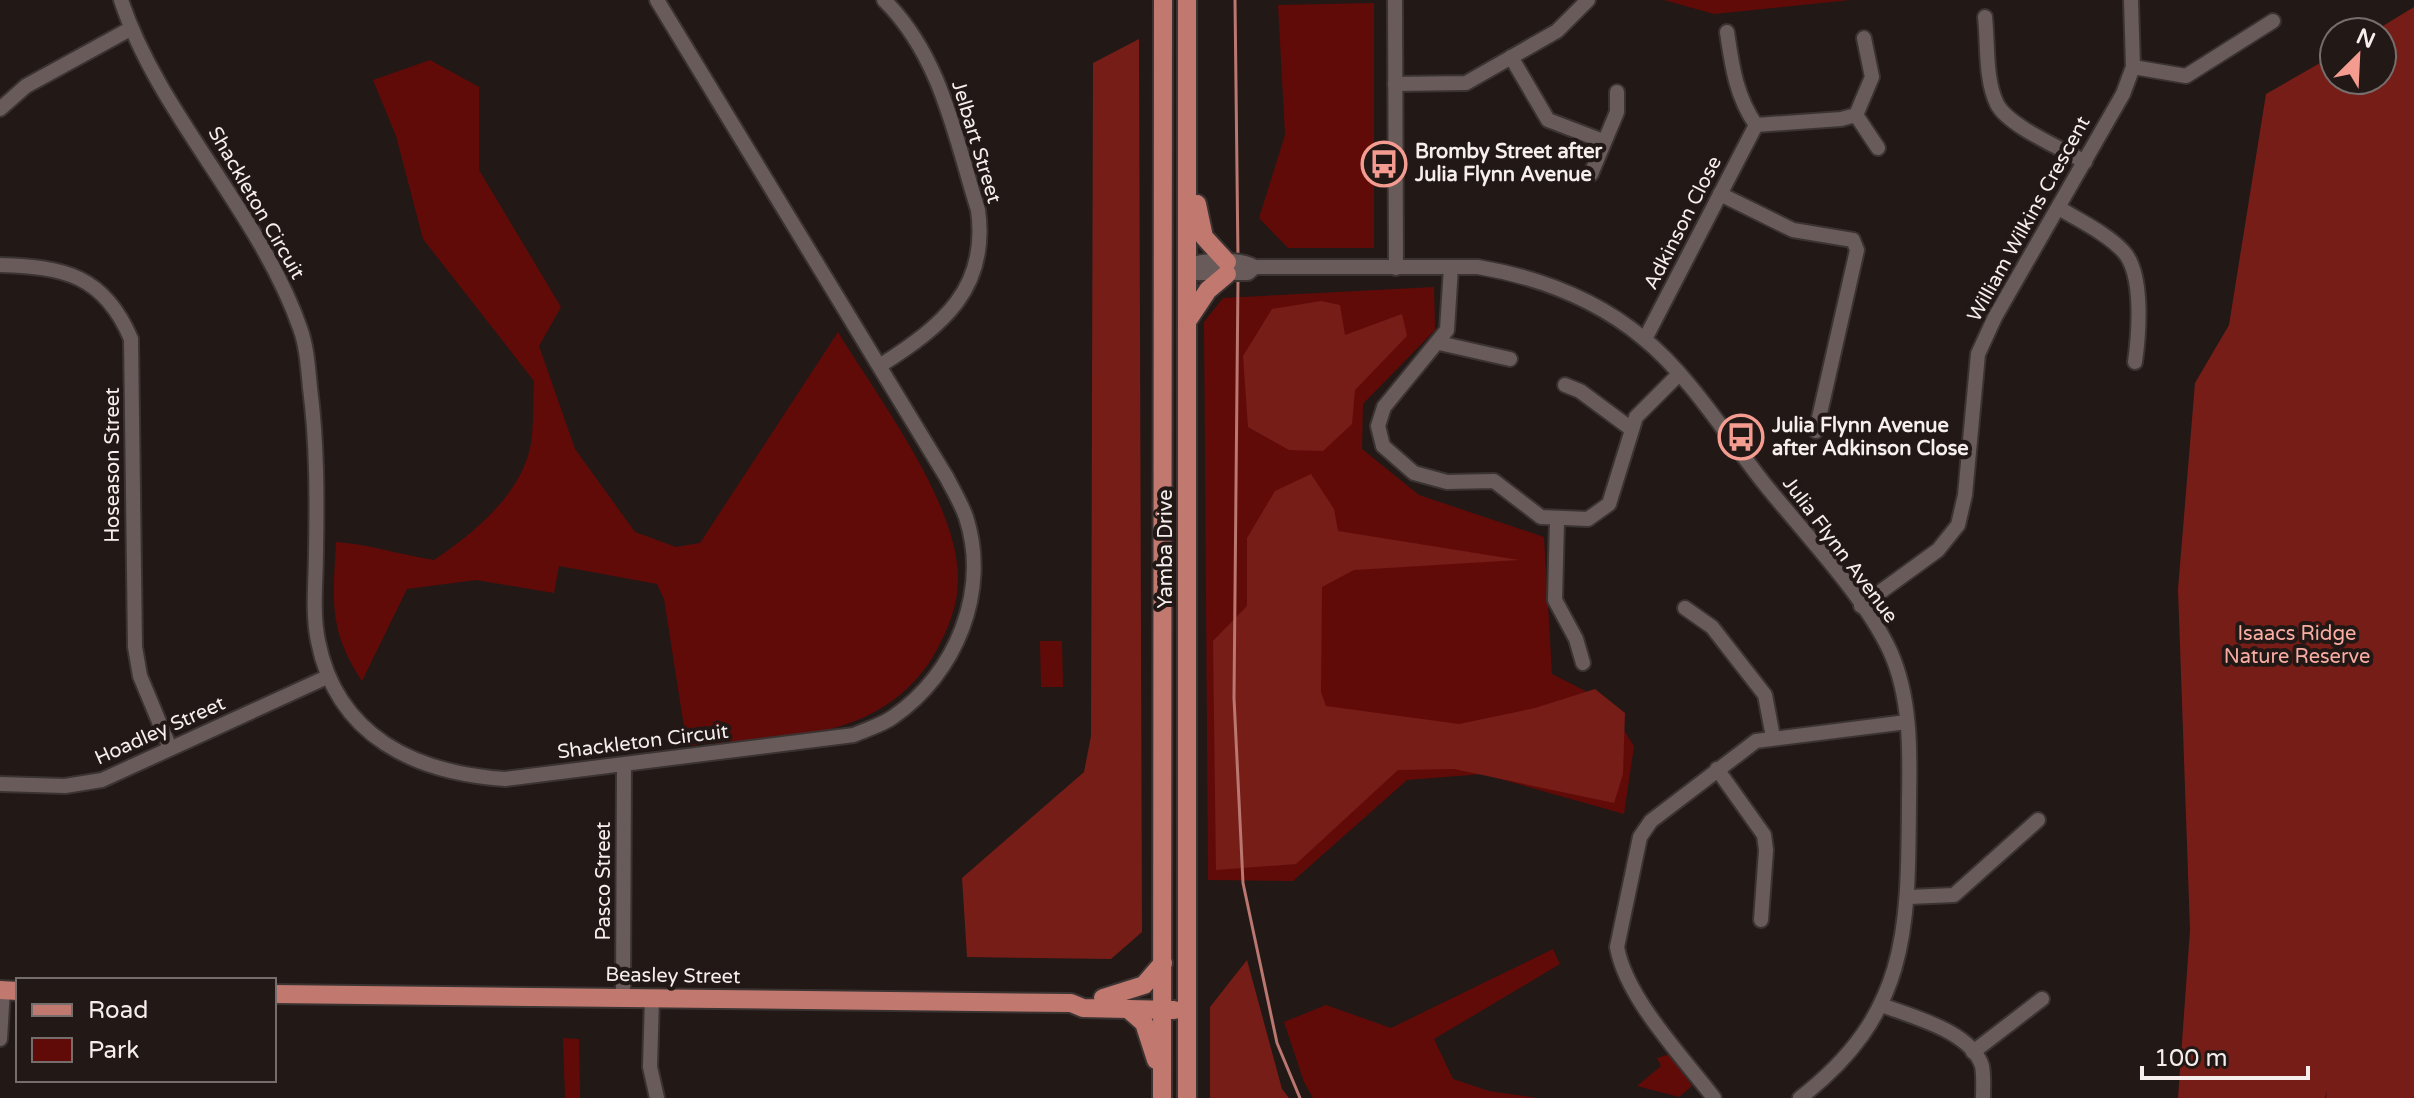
<svg xmlns="http://www.w3.org/2000/svg" width="2414" height="1098" font-family="'Varela Round',sans-serif">
  <style>
    .green { fill: #610b09 }
    .forest { fill: #761d18 }
    .lines { fill: none; stroke-linecap: round; stroke-linejoin: round }
    .stream { stroke: #b97770; stroke-width: 3 }
    .minor-casing { stroke: #3a3332; stroke-width: 18 }
    .major-casing { stroke: #3a3332; stroke-width: 22 }
    .minor { stroke: #685b59; stroke-width: 14 }
    .major { stroke: #c0786f; stroke-width: 18 }
    .labels { text-anchor: middle; dominant-baseline: central; stroke-width: 8; stroke-linejoin: round; paint-order: stroke }
    .street-label { font-size: 20px; fill: #f5eeed; stroke: #221816 }
    .poi-label { font-size: 20px; font-weight: bold; fill: #f5eeed; stroke: #221816; text-anchor: start }
    .park-label { font-size: 20px; fill: #f9aca2; stroke: #221816 }
  </style>
  <rect width="100%" height="100%" fill="#221816"/>
  <g class="green">
    <polygon points="1664,0 1850,0 1714,14"/>
    <polygon points="1374,3 1374,248 1288,248 1259,218 1285,135 1278,5"/>
    <path d="M430,60L479,87V170L561,307L539,346L575,449L635,532L676,547L700,543L838,332C878,398 956,500 958,576C959,602 949,628 936,651C919,683 889,708 855,721C805,741 741,739 687,746L664,599L657,584L559,566L554,593L476,580L407,589L362,681C328,629 333,601 336,542C370,544 400,555 434,560C473,534 523,493 531,443C534,423 533,402 534,381L423,239L396,136L373,80Z"/>
    <polygon points="1434,287 1435,330 1363,404 1362,449 1419,495 1544,537 1552,674 1605,701 1634,746 1624,814 1483,774 1407,780 1293,881 1208,880 1204,322 1223,298"/>
    <polygon points="1040,641 1062,641 1063,687 1041,687"/>
    <polygon points="1553,949 1560,964 1434,1039 1453,1079 1489,1091 1538,1098 1313,1098 1304,1082 1284,1022 1326,1005 1391,1028"/>
    <polygon points="563,1038 579,1039 580,1098 565,1098"/>
    <polygon points="1670,1054 1692,1086 1679,1097 1637,1086 1661,1066 1657,1058"/>
  </g>
  <g class="forest">
    <polygon points="2414,7 2414,1098 2326,1098 2327,1091 2325,1098 2178,1098 2190,930 2178,589 2195,383 2229,325 2266,94 2334,55 2334,80 2382,80 2382,32 2373,32"/>
    <polygon points="1139,39 1142,932 1111,959 967,957 962,878 1084,772 1091,736 1093,63"/>
    <polygon points="1321,301 1340,305 1345,335 1402,314 1407,336 1355,390 1352,424 1323,451 1289,450 1248,427 1243,356 1272,309"/>
    <polygon points="1311,474 1334,509 1338,531 1519,560 1354,570 1322,587 1321,692 1326,706 1459,724 1535,708 1595,689 1625,713 1623,774 1614,803 1454,769 1398,770 1296,864 1216,870 1213,641 1247,606 1247,538 1275,491"/>
    <polygon points="1247,960 1282,1089 1289,1098 1210,1098 1210,1007"/>
  </g>
  <g class="lines">
    <g class="stream">
      <polyline points="1235,0 1238,259"/>
      <polyline points="1238,278 1234,698 1243,883 1277,1043 1300,1098"/>
    </g>
    <g class="minor-casing">
      <g id="minor">
        <path d="M121,0C159,115 259,211 300,328C307,347 308,368 310,388C317,442 317,495 316,551C316,580 312,612 318,641C337,737 416,773 505,779L854,735C867,729 882,725 893,717C956,674 990,591 966,517C961,503 953,490 947,478L657,0"/>
        <polyline points="1395,0 1396,268"/>
        <path d="M1985,17C1988,44 1985,80 1997,104C2008,126 2063,149 2085,162"/>
        <path d="M1727,32C1732,66 1736,96 1756,125L1841,119L1856,115L1872,77L1864,38"/>
        <polyline points="1511,57 1548,120 1603,141"/>
        <polyline points="2133,67 2186,76 2273,21"/>
        <polyline points="1395,84 1466,83 1557,31 1588,0"/>
        <polyline points="0,109 26,86 130,29"/>
        <polyline points="1856,115 1878,148"/>
        <polyline points="1591,174 1617,112 1617,92"/>
        <polyline points="1720,194 1793,230 1853,240 1857,250 1816,431"/>
        <path d="M2059,208C2080,221 2106,233 2123,251C2144,273 2139,333 2135,362"/>
        <path d="M0,265C64,267 104,275 131,339L135,647L140,676L170,748"/>
        <path d="M1188,266C1204,259 1240,258 1255,267H1478C1537,277 1596,299 1643,338C1688,374 1727,436 1763,482C1803,532 1864,595 1890,651C1911,697 1910,752 1909,801C1908,928 1910,1013 1800,1098"/>
        <polyline points="1451,267 1447,330 1384,407 1378,426 1383,446 1414,473 1447,482 1494,481 1541,517 1588,519 1609,504 1636,417 1678,375"/>
        <polyline points="1188,273 1248,273 1255,267"/>
        <polyline points="1645,339 1756,125"/>
        <polyline points="1439,343 1510,359"/>
        <path d="M881,365C942,326 989,289 978,210C955,137 941,56 884,0"/>
        <polyline points="1565,385 1580,391 1630,428"/>
        <polyline points="1557,520 1555,600 1576,639 1583,663"/>
        <polyline points="1861,606 1938,550 1958,525 1965,495 1978,354 1995,317 2123,94 2133,67 2131,0"/>
        <polyline points="1685,608 1712,627 1765,695 1773,737"/>
        <polyline points="1717,769 1764,835 1766,850 1761,920"/>
        <polyline points="0,784 65,786 102,780 327,677"/>
        <polyline points="1909,897 1954,895 2038,820"/>
        <polyline points="623,998 624,765"/>
        <polyline points="652,998 650,1067 657,1098"/>
        <path d="M1882,1005C1912,1017 1971,1031 1982,1066C1984,1076 1983,1088 1983,1098"/>
        <polyline points="0,1039 3,990"/>
        <polyline points="1973,1052 2042,999"/>
        <path d="M1714,1098C1682,1056 1626,998 1617,947L1640,837L1651,821L1756,741L1907,722"/>
      </g>
    </g>
    <g class="major-casing">
      <g id="major">
        <polyline points="1187,0 1187,1098"/>
        <polyline points="1197,204 1204,237 1227,262"/>
        <polyline points="1188,320 1208,290 1227,274"/>
        <polyline points="0,990 18,991"/>
        <polyline points="274,994 1071,1003 1083,1008 1174,1010"/>
        <polyline points="1103,998 1144,985 1163,963"/>
        <polyline points="1128,1009 1144,1023 1156,1060"/>
        <polyline points="1162,1098 1163,0"/>
      </g>
    </g>
    <use href="#minor" class="minor"/>
    <use href="#major" class="major"/>
  </g>
  <defs>
    <g id="bus-ring" transform="scale(2.3)"><circle r="9.5" fill="#221816" stroke="#f59c91" stroke-width="1.5"/><path d="M-5-6H5V4H4V6H2V4H-2V6H-4V4H-5ZM-3.5-4V0h7V-4ZM-3.5 1.2v1.5H-2V1.2ZM2 1.2v1.5H3.5V1.2Z" fill="#f59c91"/></g>
  </defs>
  <g fill-rule="evenodd">
    <use href="#bus-ring" x="1384" y="164"/>
    <use href="#bus-ring" x="1741" y="437"/>
  </g>
  <g class="labels">
    <g class="street-label">
      <text transform="translate(976 142) rotate(73)">Jelbart Street</text>
      <text transform="translate(256 203) rotate(60)">Shackleton Circuit</text>
      <text transform="translate(2029 219) rotate(-61)">William Wilkins Crescent</text>
      <text transform="translate(1683 223) rotate(-63)">Adkinson Close</text>
      <text transform="translate(113 465) rotate(-90)">Hoseason Street</text>
      <text transform="translate(1166 549) rotate(-90)">Yamba Drive</text>
      <text transform="translate(1840 550) rotate(53)">Julia Flynn Avenue</text>
      <text transform="translate(160 731) rotate(-24)">Hoadley Street</text>
      <text transform="translate(643 742) rotate(-7)">Shackleton Circuit</text>
      <text transform="translate(604 881) rotate(-90)">Pasco Street</text>
      <text transform="translate(673 976) rotate(1)">Beasley Street</text>
    </g>
    <g class="poi-label">
      <text x="1415" y="152">Bromby Street after<tspan x="1415" dy="23">Julia Flynn Avenue</tspan></text>
      <text x="1772" y="426">Julia Flynn Avenue<tspan x="1772" dy="23">after Adkinson Close</tspan></text>
    </g>
    <g class="park-label">
      <text x="2297" y="634">Isaacs Ridge<tspan x="2297" dy="23">Nature Reserve</tspan></text>
    </g>
  </g>
  <rect x="16" y="978" width="260" height="104" fill="#221816" stroke="#766e6c" stroke-width="2"/>
  <rect x="32" y="1004" width="40" height="12" fill="#c0786f" stroke="#766e6c" stroke-width="2"/>
  <text x="88" y="1018" font-size="24" fill="#f5eeed">Road</text>
  <rect x="32" y="1038" width="40" height="24" fill="#610b09" stroke="#766e6c" stroke-width="2"/>
  <text x="88" y="1058" font-size="24" fill="#f5eeed">Park</text>
  <g transform="translate(2358 56) rotate(24)"><circle r="38" fill="#221816" stroke="#766e6c" stroke-width="2"/>
  <path d="M0-6L14 30L0 20L-14 30Z" fill="#f59c91"/>
  <text y="-12" font-size="22" font-weight="bold" text-anchor="middle" fill="#f5eeed">N</text>
  </g>
  <path d="M2142 1066v12h166v-12" fill="none" stroke="#f5eeed" stroke-width="4"/>
  <text x="2154" y="1066" font-size="24" fill="#f5eeed" stroke="#221816" stroke-width="6" paint-order="stroke">100 m</text>
</svg>
